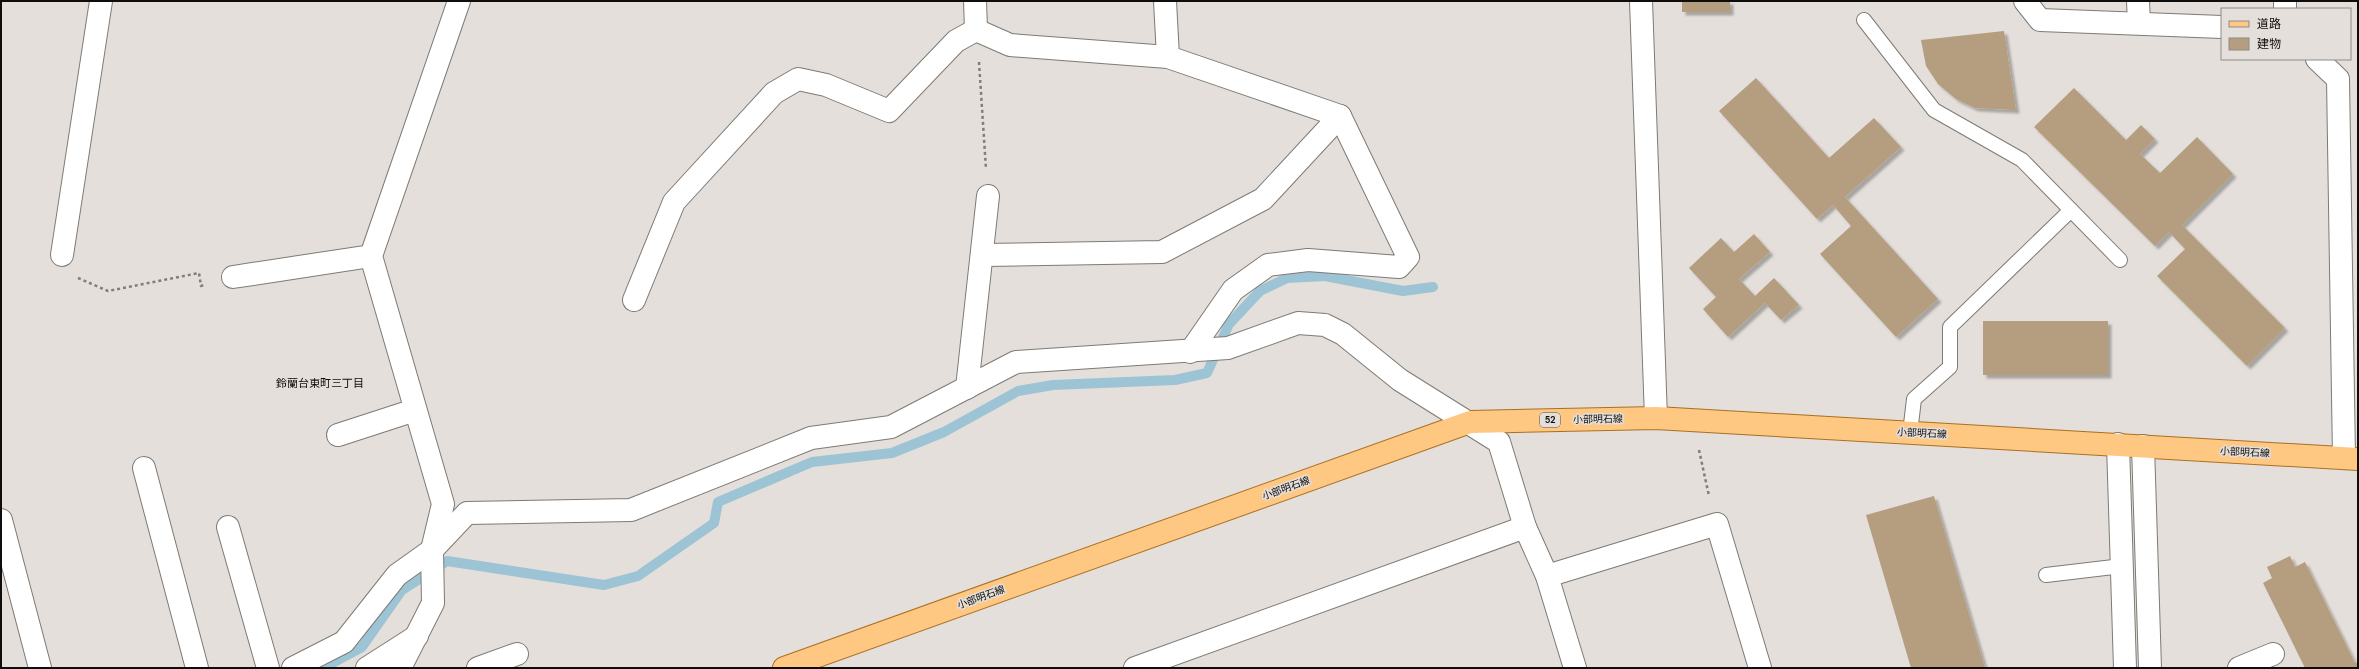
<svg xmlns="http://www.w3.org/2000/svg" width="2359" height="669" font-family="'DM Sans','Noto Sans JP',sans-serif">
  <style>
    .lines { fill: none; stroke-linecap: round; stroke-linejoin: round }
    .stream { stroke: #9cc4d5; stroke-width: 10 }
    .building { fill: #b59d80; filter: url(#shadow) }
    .service-casing { stroke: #7e7a75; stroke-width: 16 }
    .minor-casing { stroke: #7e7a75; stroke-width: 24 }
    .primary-casing { stroke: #aa6f22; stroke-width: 24 }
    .path { stroke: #807d7a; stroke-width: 2.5; stroke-dasharray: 3 3; stroke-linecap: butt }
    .service { stroke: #fff; stroke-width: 14 }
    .minor { stroke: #fff; stroke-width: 22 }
    .primary { stroke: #fec882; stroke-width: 22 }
    .labels { text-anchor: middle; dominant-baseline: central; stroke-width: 3; stroke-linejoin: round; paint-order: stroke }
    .shield { fill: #e4dfda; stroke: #4f4c4a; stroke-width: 1 }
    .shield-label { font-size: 9px; font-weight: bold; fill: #0f0d0c }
    .street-label { font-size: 10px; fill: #0f0d0c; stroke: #e4dfda }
    .neighbourhood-label { font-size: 11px; fill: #0f0d0c; stroke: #e4dfda }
  </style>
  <defs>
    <filter id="shadow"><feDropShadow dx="3.5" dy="3.5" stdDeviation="1" flood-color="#0004"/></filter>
  </defs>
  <rect width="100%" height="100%" fill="#e4dfda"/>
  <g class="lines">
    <polyline class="stream" points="323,668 362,647 402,590 447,561 604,585 638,576 714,523 718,502 812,462 892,453 944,432 1018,391 1053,385 1175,380 1207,373 1229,324 1260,291 1287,278 1325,276 1403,291 1433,287"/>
  </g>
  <g class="building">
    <rect x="1682" y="1" width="48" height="11"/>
    <polygon points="2004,31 2016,110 1975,108 1956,99 1938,84 1926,66 1921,40"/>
    <polygon points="1756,78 1829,158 1874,118 1901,147 1845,197 1938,299 1896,337 1820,254 1851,226 1833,205 1817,219 1719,111"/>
    <polygon points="2074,88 2126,140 2141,125 2155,139 2140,154 2160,173 2197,137 2233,174 2182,225 2285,328 2247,366 2157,276 2185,249 2169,232 2155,246 2034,127"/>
    <polygon points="1754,234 1770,252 1739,279 1755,296 1774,278 1799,305 1781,320 1765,303 1728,337 1703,309 1716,297 1689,268 1721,238 1734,252"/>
    <rect x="1983" y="321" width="125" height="54"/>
    <polygon points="1934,496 1985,668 1911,668 1866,515"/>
    <polygon points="2290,556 2295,567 2305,562 2355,663 2358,663 2358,668 2305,668 2263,583 2272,578 2267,567"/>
  </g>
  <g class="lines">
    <g class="service-casing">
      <g id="service">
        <polyline points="1864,20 1934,110 2022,160 2120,260"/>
        <polyline points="1910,433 1914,399 1950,367 1950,327 2071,210"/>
        <polyline points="2046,575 2122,566"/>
      </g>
    </g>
    <g class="minor-casing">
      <g id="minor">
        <polyline points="975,1 976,30"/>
        <polyline points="1165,1 1168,57"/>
        <polyline points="1641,1 1656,418"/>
        <polyline points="2025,1 2040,20 2222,27"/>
        <polyline points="2138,1 2139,23"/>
        <polyline points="2285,1 2285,9"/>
        <polyline points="976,30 1010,45 1168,57 1340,116 1408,257 1399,267 1308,260 1268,265 1233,290 1190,352"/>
        <polyline points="2317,59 2338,79 2344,458"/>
        <polyline points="62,255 101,1"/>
        <polyline points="982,255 1162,252 1263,199 1340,116"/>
        <polyline points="233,277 371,256"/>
        <polyline points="634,300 674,202 774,93 798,79 826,85 889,111 956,41 976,30"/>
        <polyline points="967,388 988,196"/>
        <polyline points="338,435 415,410"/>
        <polyline points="2118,444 2125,668"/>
        <polyline points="2143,446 2150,668"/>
        <polyline points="144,468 197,668"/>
        <polyline points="1,520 40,668"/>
        <polyline points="228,527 268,668"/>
        <polyline points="1547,576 1717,524 1760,668"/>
        <polyline points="293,668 344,642 397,575 432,550 467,513 631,510 811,438 891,427 1016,362 1228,348 1298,323 1325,325 1343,334 1400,380 1499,442 1525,527 1547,576 1575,668"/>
        <polyline points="367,668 417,636"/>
        <polyline points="400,668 433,603 432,550 443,504 371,256 459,1"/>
        <polyline points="478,668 517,654"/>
        <polyline points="1135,668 1525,527"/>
        <polyline points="2239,668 2273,654"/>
      </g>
    </g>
    <g class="primary-casing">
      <polyline id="primary" points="784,668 1470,422 1656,418 2358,459"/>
    </g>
    <g class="path">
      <polyline points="979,62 986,169"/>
      <polyline points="78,278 108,291 199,273 201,286 206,284"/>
      <polyline points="1699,450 1709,496"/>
    </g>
    <use href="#service" class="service"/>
    <use href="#minor" class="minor"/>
    <use href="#primary" class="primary"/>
  </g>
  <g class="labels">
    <rect class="shield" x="1540" y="413" width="20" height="14" rx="3"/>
    <g class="shield-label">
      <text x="1550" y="420">52</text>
    </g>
    <g class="street-label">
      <text transform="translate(1598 419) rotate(-1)">小部明石線</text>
      <text transform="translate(1922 433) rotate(3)">小部明石線</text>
      <text transform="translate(2245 452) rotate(3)">小部明石線</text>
      <text transform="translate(1286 488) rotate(-20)">小部明石線</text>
      <text transform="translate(981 597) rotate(-20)">小部明石線</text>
    </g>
    <g class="neighbourhood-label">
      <text x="320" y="383">鈴蘭台東町三丁目</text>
    </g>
  </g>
  <rect width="2359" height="669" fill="none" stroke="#0f0d0c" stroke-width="4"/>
  <rect x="2221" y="8" width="130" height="52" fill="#e4dfda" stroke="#8f8b88"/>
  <rect x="2229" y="21" width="20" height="6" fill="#fec882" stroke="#8f8b88"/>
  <text x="2257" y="28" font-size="12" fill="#0f0d0c">道路</text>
  <rect x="2229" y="38" width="20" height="12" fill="#b59d80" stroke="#8f8b88"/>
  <text x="2257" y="48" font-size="12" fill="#0f0d0c">建物</text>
</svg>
